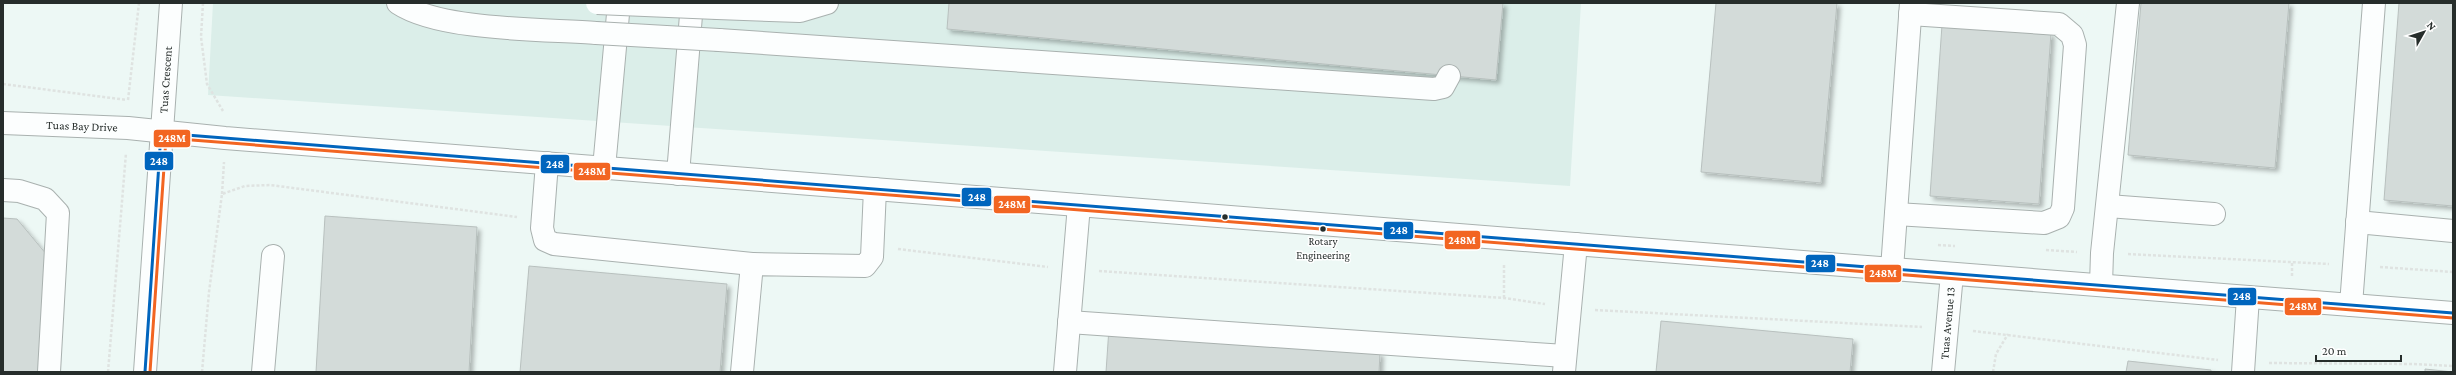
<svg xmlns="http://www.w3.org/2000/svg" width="2456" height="375" viewBox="0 0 2456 375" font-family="'Crimson Pro',serif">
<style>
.built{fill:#dbeee9}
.building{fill:#d3dbd9;stroke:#b8c0be;filter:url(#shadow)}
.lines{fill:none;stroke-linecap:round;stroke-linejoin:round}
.minor-casing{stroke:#a9b1af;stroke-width:24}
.path{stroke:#dfe3e1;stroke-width:2.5;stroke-dasharray:3 2;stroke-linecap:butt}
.minor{stroke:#fcfefe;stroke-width:22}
.minor-bridge-casing{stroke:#a9b1af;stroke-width:24;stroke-linecap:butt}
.minor-bridge{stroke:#fcfefe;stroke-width:22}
.bus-1-casing{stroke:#fff;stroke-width:6}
.bus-2-casing{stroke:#fff;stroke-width:6}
.bus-1{stroke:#0065bd;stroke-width:3}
.bus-2{stroke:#f26522;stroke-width:3}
.bus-dot{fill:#262d2b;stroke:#fff;stroke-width:1.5}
.labels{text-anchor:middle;stroke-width:3;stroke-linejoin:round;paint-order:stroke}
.bus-label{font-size:11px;fill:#262d2b;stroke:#fff}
.street-label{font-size:12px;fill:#262d2b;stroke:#fff}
.line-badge{stroke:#fff;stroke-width:1.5}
.badge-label{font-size:11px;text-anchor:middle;font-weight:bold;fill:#fff}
</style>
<defs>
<filter id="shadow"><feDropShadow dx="3.5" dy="3.5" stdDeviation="2" flood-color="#0004"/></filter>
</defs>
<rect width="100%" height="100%" fill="#edf8f5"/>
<!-- built -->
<path class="built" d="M 213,3 L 1581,3 L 1570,186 L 208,95 Z"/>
<!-- building -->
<g class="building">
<path d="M 949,3 L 1503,3 L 1496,80 L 947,29 Z"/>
<path d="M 1716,3 L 1837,3 L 1821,183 L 1701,172 Z"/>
<path d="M 2141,3 L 2289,3 L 2275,168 L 2128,155 Z"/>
<path d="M 2399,3 L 2453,3 L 2453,206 L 2384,200 Z"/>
<path d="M 1942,25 L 2051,33 L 2039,204 L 1930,196 Z"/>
<path d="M 325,216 L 477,227 L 469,372 L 316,372 Z"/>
<path d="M 3,218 L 17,219 L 47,255 L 39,372 L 3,372 Z"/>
<path d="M 529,266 L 727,284 L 720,372 L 520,372 Z"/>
<path d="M 1661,321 L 1853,339 L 1850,372 L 1656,372 Z"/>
<path d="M 1109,328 L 1380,353 L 1379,372 L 1384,372 L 1106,372 Z"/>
<path d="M 2128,361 L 2211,370 L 2211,372 L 2126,372 Z"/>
<path d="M 2425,369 L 2453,372 L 2425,372 Z"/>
</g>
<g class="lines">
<defs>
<g id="minor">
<path d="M 398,3 C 440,31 544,29 596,33"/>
<path d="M 717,8 L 800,11 L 827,3"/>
<path d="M 719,40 L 1434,89 L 1443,87 L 1449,76"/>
<path id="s1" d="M 3,123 L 128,128 L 225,138 L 2453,313"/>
<path d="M 547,163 L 542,228 L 545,240 L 554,244 L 752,264"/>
<path d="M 604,168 L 619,3"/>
<path d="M 678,174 L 692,3"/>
<path d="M 3,190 L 19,191 L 45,199 L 58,213 L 49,372"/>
<path d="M 2108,206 L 2214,214"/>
<path d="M 1896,214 L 2044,223 L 2059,217 L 2063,208 L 2075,45 L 2072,35 L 2059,24 L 1910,14"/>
<path d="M 2357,222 L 2453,231"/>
<path d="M 1892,269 L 1911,3"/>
<path d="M 2101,285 L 2102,253 L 2128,3"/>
<path d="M 2351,305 L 2374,3"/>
<path d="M 1069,322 L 1565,356"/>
<path id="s2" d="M 145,372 L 171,3"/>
<path d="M 263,372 L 273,256"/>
<path d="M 742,372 L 752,264 L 865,266 L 872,257 L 875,189"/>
<path d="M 1065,372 L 1079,205"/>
<path d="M 1564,372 L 1576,244"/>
<path id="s3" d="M 1943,372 L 1952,274"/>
<path d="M 2243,372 L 2248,297"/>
</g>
</defs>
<!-- minor casing -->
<use href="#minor" class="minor-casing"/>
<!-- path -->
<g class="path">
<path d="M 203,3 L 201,37 L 207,84 L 223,111"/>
<path d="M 3,84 L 127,100"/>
<path d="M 128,100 L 139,3"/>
<path d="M 222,194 L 224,162"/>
<path d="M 1938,245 L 1955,246"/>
<path d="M 898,249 L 1048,267"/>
<path d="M 2046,250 L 2077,252"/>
<path d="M 2128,254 L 2329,264"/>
<path d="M 1504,265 L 1504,298"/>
<path d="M 2380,267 L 2453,272"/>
<path d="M 1099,271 L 1504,298 L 1545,304"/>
<path d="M 2292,276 L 2292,262"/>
<path d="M 1595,310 L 1922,327"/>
<path d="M 1973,331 L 2218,360"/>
<path d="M 2269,363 L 2413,364 L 2453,366"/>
<path d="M 108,372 L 126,153"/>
<path d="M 202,372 L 209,292 L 222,194 L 245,186 L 270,185 L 517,217"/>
<path d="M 1993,372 L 1996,354 L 2008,334"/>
</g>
<!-- minor -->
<use href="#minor" class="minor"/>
<defs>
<g id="minor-bridge">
<path d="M 597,3 L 717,8"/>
<path d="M 596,33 L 719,40"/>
</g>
</defs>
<!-- minor-bridge casing -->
<use href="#minor-bridge" class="minor-bridge-casing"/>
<!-- minor-bridge -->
<use href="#minor-bridge" class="minor-bridge"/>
<defs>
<path id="bus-1" d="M 145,372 L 161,133 L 2453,313"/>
<path id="bus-2" d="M 150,372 L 166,138 L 2453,318"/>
</defs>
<!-- bus-1 casing -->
<use href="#bus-1" class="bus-1-casing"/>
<!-- bus-2 casing -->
<use href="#bus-2" class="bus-2-casing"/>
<!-- bus-1 -->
<use href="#bus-1" class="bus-1"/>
<!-- bus-2 -->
<use href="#bus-2" class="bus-2"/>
</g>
<!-- markers -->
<g class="bus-dot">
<circle cx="1225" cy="217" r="3.5"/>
<circle cx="1323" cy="229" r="3.5"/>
</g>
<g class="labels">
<!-- bus labels -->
<g class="bus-label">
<text x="1323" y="245">Rotary<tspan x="1323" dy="14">Engineering</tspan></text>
</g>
<!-- street labels -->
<g class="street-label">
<text dy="4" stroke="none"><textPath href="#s2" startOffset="293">Tuas Crescent</textPath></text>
<text dy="4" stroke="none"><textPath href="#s1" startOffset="79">Tuas Bay Drive</textPath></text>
<text dy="4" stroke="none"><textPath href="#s3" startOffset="49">Tuas Avenue 13</textPath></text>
</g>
</g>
<g class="line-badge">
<rect x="153" y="129" width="38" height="19" rx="4" fill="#f26522"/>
<rect x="144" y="151" width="30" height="20" rx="4" fill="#0065bd"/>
<rect x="540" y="154" width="30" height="20" rx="4" fill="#0065bd"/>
<rect x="573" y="162" width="38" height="19" rx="4" fill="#f26522"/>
<rect x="961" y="187" width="31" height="20" rx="4" fill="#0065bd"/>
<rect x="993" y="195" width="38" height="19" rx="4" fill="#f26522"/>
<rect x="1383" y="221" width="31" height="19" rx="4" fill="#0065bd"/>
<rect x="1444" y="230" width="37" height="20" rx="4" fill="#f26522"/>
<rect x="1805" y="254" width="31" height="19" rx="4" fill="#0065bd"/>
<rect x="1864" y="264" width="38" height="19" rx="4" fill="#f26522"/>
<rect x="2227" y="287" width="30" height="19" rx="4" fill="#0065bd"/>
<rect x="2284" y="297" width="38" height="19" rx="4" fill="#f26522"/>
</g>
<g class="badge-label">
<text x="172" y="142">248M</text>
<text x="159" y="165">248</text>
<text x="555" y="168">248</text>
<text x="592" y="175">248M</text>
<text x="977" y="201">248</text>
<text x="1012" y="208">248M</text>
<text x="1399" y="234">248</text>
<text x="1462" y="244">248M</text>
<text x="1820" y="267">248</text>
<text x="1883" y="277">248M</text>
<text x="2242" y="300">248</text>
<text x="2303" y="310">248M</text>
</g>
<!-- border -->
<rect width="2456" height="375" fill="none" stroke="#262d2b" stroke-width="8"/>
<!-- north arrow -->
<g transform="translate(2424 32) rotate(51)" stroke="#ffffff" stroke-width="3" paint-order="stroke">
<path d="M0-3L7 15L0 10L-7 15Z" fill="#262d2b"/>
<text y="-6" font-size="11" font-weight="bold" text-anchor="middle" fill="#262d2b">N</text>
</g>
<!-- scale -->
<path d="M2316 355v6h85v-6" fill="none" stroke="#262d2b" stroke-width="2"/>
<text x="2322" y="355" font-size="12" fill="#262d2b" stroke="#ffffff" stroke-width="3" paint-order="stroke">20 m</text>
</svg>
